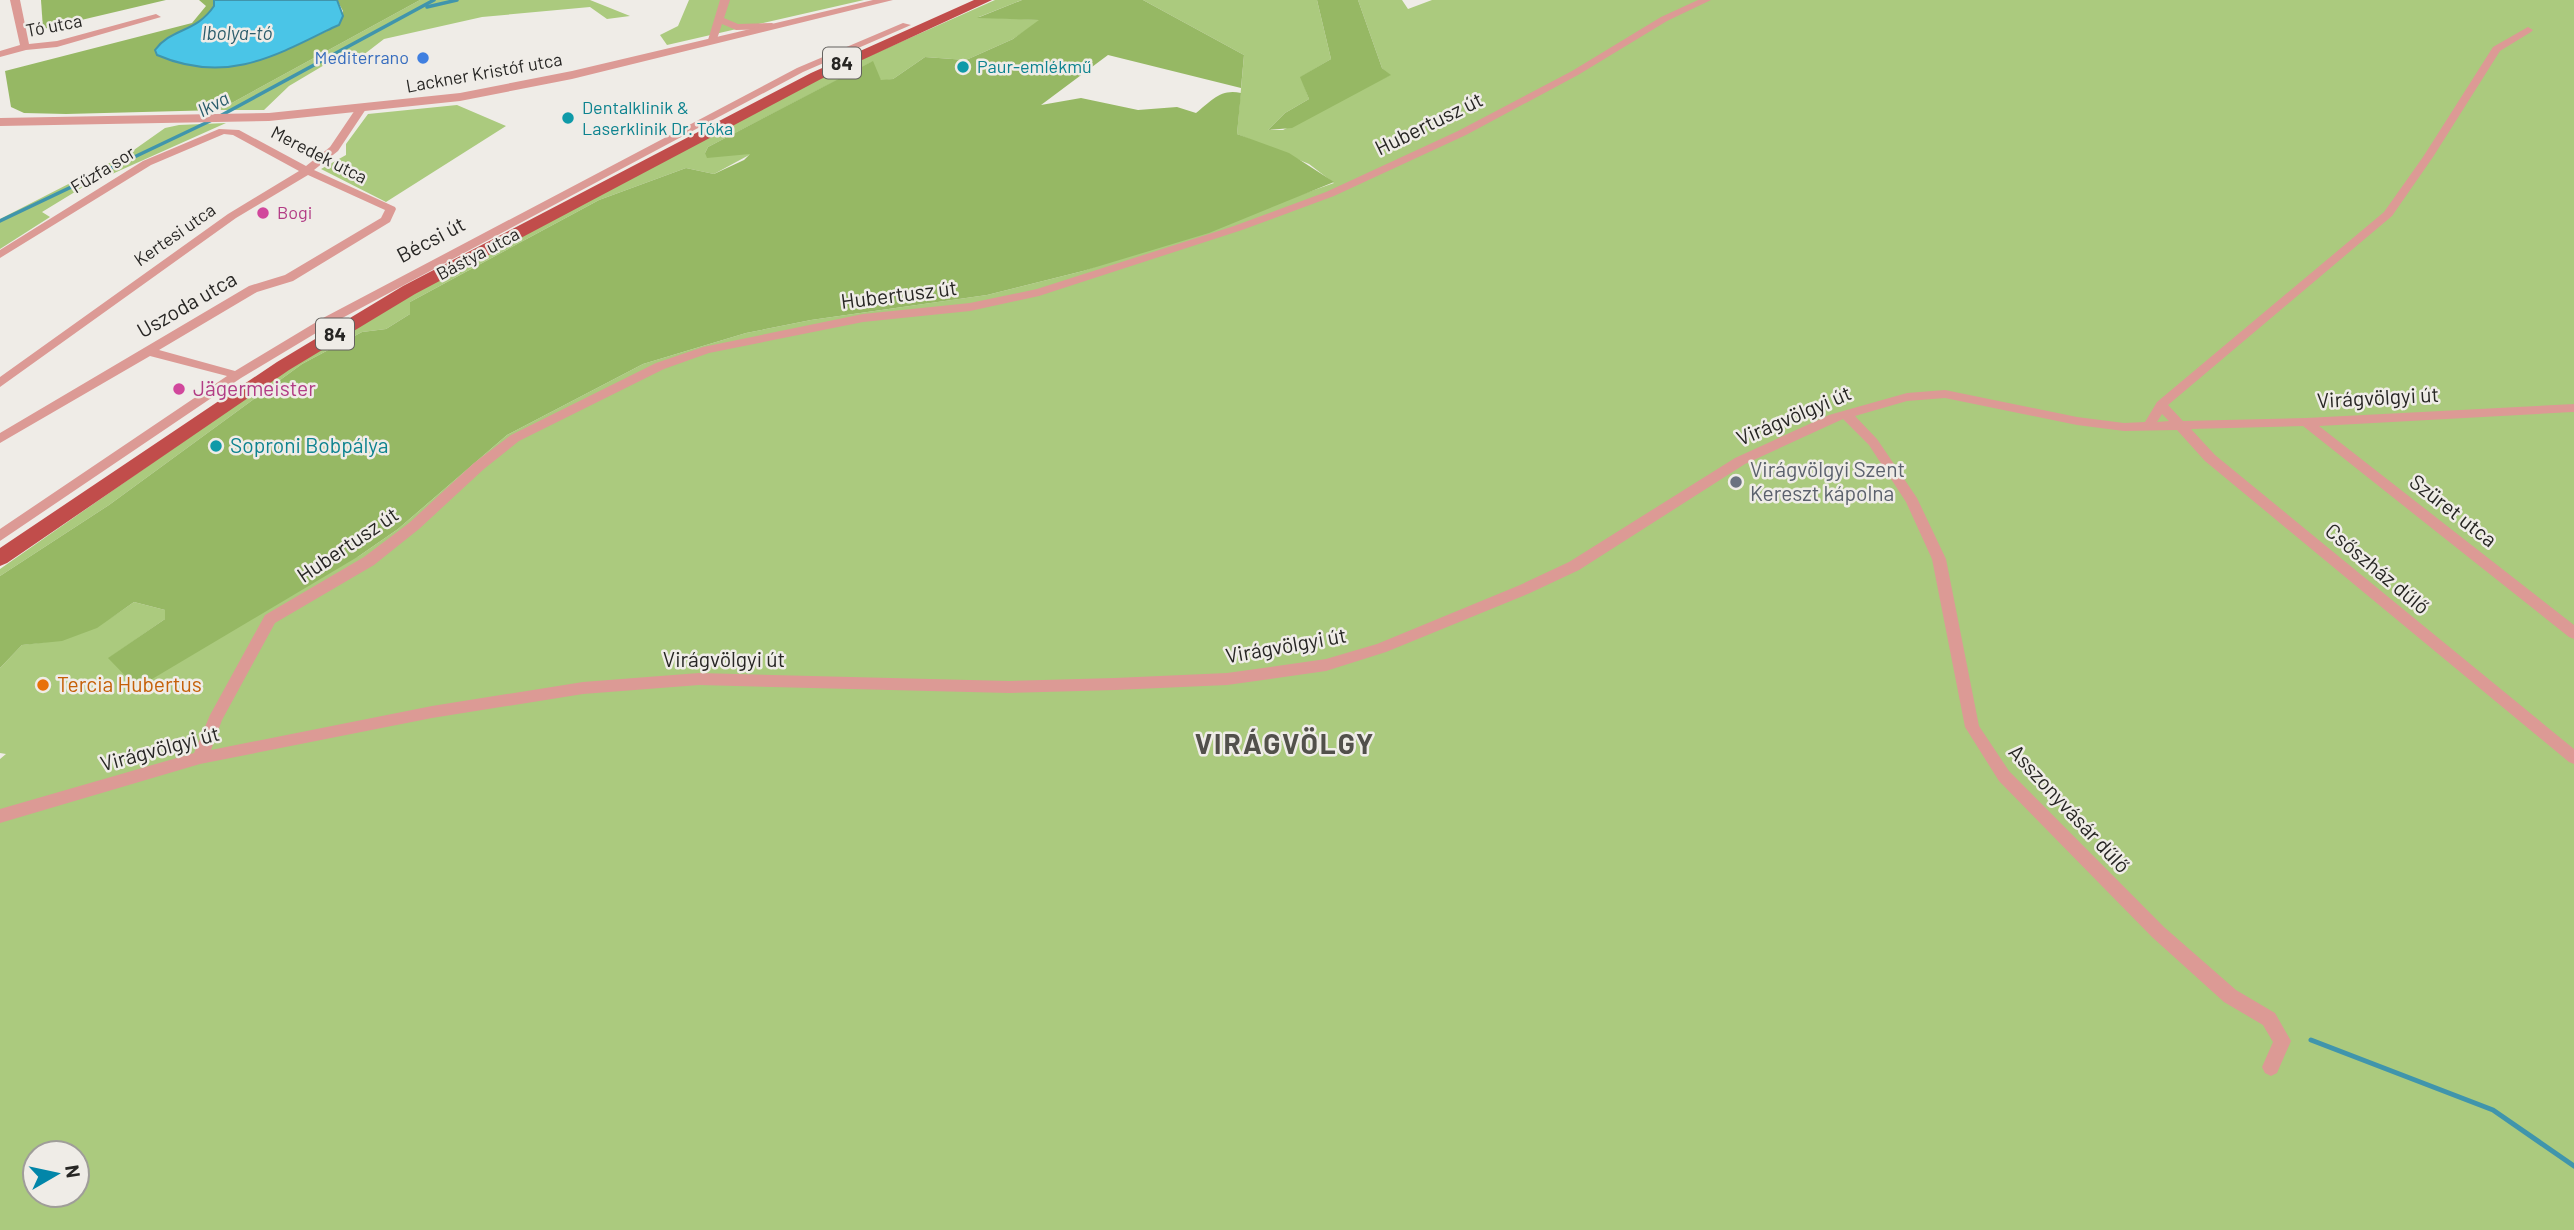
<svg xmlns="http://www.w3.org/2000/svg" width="2574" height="1230" viewBox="0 0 2574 1230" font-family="Barlow,sans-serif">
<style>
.green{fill:#abca7e;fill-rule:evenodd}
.forest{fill:#96b864}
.water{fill:#4ac5e7;stroke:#4095ac;stroke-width:2}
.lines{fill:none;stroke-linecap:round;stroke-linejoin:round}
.stream-far1{stroke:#4095ac;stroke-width:3.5}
.stream{stroke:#4095ac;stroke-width:5}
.minor{fill:#dc9a95;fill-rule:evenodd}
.tertiary{fill:#dc9a95;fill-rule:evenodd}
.primary{fill:#c14d4b;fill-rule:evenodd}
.shop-dot{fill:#3f7fe0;stroke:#efece7;stroke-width:2.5}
.culture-dot{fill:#0f9aa8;stroke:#efece7;stroke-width:2.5}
.hotel-dot{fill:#d1479c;stroke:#efece7;stroke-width:2.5}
.worship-dot{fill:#6b7280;stroke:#efece7;stroke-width:2.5}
.food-dot{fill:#e8710a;stroke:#efece7;stroke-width:2.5}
.labels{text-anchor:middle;stroke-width:5;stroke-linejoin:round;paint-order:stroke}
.far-street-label{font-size:18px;fill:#272624;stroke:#efece7}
.far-shop-label{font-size:18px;fill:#366cbe;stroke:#efece7;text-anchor:end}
.far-culture-label{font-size:18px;fill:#0d838f;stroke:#efece7;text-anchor:start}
.far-hotel-label{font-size:18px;fill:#b23c85;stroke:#efece7;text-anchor:start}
.far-water-label{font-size:19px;font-style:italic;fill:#2b5d6c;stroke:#efece7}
.shield{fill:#efece7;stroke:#63615e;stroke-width:2}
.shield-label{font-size:19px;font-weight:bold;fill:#272624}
.street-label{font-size:21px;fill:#272624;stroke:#efece7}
.hotel-label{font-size:21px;fill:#b23c85;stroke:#efece7;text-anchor:start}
.culture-label{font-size:21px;fill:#0d838f;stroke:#efece7;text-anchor:start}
.worship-label{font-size:21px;fill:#5b616d;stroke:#efece7;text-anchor:start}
.food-label{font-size:21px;fill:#c56008;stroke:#efece7;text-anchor:start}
.district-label{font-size:28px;font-weight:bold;letter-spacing:2px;fill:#52504b;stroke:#efece7}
</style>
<rect width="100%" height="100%" fill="#efece7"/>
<!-- green -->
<g class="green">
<path d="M 420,0 L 590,0 L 630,16 L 607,19 L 590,7 L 482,17 L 384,39 L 358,59 L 326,64 L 289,86 L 264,110 L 219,110 Z"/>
<path d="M 689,0 L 864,0 L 667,45 L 660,35 L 678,26 Z"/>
<path d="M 995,0 L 1022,0 L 979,17 L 1041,20 L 1013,39 L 966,60 L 925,57 L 893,79 L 881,81 L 872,62 L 708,147 L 705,153 L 751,154 L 714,174 L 686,168 L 599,200 L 410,302 L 410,314 L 386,329 L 362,332 L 302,364 L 109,505 L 0,576 L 0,569 L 313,351 L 438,279 L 822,77 Z"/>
<path d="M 1143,0 L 1317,0 L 1331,59 L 1301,77 L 1309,99 L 1285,113 L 1268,130 L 1283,130 L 1390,75 L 1382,68 L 1358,0 L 1402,0 L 1408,9 L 1432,0 L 2574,0 L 2574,1230 L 0,1230 L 0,759 L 6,754 L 0,753 L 0,668 L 22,645 C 76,639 90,633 134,602 L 165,610 L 165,619 L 109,658 L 359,556 L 398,529 L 507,435 L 643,364 L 746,333 L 811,320 L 987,295 L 1083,271 L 1334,183 L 1309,164 L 1237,134 L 1244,55 ZM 35,1153 L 77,1153 L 77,1195 L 35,1195 Z"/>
<path d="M 457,105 L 506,126 L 386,202 L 321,169 L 346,155 L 346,144 L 368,114 Z"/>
<path d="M 226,123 L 83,187 L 42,212 L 50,217 L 0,249 L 0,219 L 131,152 L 165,128 L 179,125 Z"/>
</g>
<!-- forest -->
<g class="forest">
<path d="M 41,0 L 166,0 L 43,29 Z"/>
<path d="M 199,0 L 214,0 L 214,6 L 209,15 L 157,55 C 227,85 277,55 339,25 L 343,11 L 337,0 L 420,0 L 219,110 L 66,114 L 24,113 L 11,107 L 5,71 L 192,23 L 206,6 Z"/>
<path d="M 1022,0 L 1143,0 L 1244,55 L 1241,88 L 1108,55 L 1041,105 L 1081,98 L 1138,110 L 1177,107 L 1196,113 C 1211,101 1221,88 1241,93 L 1237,134 L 1289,153 L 1334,182 L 1209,233 L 1083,271 L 987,295 L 811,320 L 746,333 L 643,364 L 507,435 L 398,529 L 359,556 L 137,688 L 108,658 L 165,619 L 165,610 L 134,602 L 97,628 L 62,641 L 22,645 L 0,668 L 0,576 L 109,505 L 302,364 L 362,332 L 386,329 L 410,314 L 410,302 L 599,200 L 686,168 L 714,174 L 744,160 L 750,154 L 707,158 L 705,153 L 708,147 L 873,61 L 881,80 L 893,79 L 925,57 L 966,60 L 1013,39 L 1039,20 L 977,18 Z"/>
<path d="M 1317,0 L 1358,0 L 1382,68 L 1391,75 L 1292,128 L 1268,130 L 1285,113 L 1309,99 L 1300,77 L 1331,59 Z"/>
</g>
<!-- water -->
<path class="water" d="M 214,0 L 337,0 L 343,16 L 339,25 L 332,28 C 272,58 224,84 157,55 L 155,50 C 171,28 196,33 214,6 Z"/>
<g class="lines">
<!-- stream-far1 -->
<g class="stream-far1">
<path d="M 427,7 L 457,0"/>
<path d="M 220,116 L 434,0"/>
<path d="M 0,221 L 212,120"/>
</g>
<!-- stream -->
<path class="stream" d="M 2311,1040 L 2493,1110 L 2574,1166"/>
<!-- minor -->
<g class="minor">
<path d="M 10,0 L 20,0 L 29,44 L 57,41 L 156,14 L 161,17 L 57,47 L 26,50 L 0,57 L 0,51 L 20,45 Z"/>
<path d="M 720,0 L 730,0 L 724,18 L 738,24 L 772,23 L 777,26 L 772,29 L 736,30 L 722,24 L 716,42 L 710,42 L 708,40 Z"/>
<path d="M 1698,0 L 1711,0 L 1667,21 L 1578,75 L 1466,135 L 1334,196 L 1242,230 L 1039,296 L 970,311 L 863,322 L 709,353 L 664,369 L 519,441 L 484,469 L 419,529 L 374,565 L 275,623 L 222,720 L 211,750 L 432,706 L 583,682 L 699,673 L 1009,681 L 1115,678 L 1227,673 L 1326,659 L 1377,644 L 1520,585 L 1569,562 L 1735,458 L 1829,415 L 1907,393 L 1945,390 L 2077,417 L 2124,423 L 2145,422 L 2157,402 L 2384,212 L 2423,157 L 2493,47 L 2528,27 L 2533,30 L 2531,32 L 2500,51 L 2433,157 L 2392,216 L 2168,405 L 2183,421 L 2306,418 L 2574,404 L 2574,412 L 2572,412 L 2319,426 L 2574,625 L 2574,639 L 2569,637 L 2303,426 L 2191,429 L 2215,455 L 2574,749 L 2574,764 L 2569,762 L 2205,461 L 2177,430 L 2124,431 L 2077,425 L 1945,398 L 1907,401 L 1855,416 L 1877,439 L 1917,498 L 1946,559 L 1979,726 L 2009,771 L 2164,927 L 2236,990 L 2275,1013 L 2291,1041 L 2277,1073 L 2271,1076 L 2265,1073 L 2262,1067 L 2273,1042 L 2263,1025 L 2224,1002 L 2152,937 L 1999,781 L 1965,727 L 1932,559 L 1906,502 L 1869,445 L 1843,419 L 1745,464 L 1579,570 L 1530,593 L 1386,652 L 1326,671 L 1227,685 L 1115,690 L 1009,693 L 699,685 L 583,694 L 432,718 L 200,764 L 0,823 L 0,809 L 194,753 L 210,715 L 265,615 L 364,557 L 409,523 L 474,463 L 511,435 L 656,363 L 703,347 L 863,314 L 970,303 L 1037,289 L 1234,226 L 1326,192 L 1458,131 L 1572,71 L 1661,17 ZM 2162,414 L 2169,421 L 2157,422 Z"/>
<path d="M 903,23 L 911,25 L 803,72 L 331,324 L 241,378 L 0,541 L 0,529 L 227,376 L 150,356 L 0,443 L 0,433 L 249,286 L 285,275 L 381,218 L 385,210 L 308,175 L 236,218 L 0,387 L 0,377 L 228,214 L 299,171 L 233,135 L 224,134 L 151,165 L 0,258 L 0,250 L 143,161 L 219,129 L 239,130 L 306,166 L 330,147 L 357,107 L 366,109 L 338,151 L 314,170 L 395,207 L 396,209 L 390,222 L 293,281 L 257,292 L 159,350 L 235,371 L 323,318 L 797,68 Z"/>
</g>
<!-- tertiary -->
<path class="tertiary" d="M 873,0 L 893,0 L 572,79 L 460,101 L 269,121 L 0,126 L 0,118 L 269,113 L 460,93 L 572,71 Z"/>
<!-- primary -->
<path class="primary" d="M 974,0 L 992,0 L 821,79 L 415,294 L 289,370 L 7,563 L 0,566 L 0,548 L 277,362 L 403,286 L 811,73 Z"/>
</g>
<!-- markers -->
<circle class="shop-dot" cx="423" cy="58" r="7"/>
<g class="culture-dot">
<circle cx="963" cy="67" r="7"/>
<circle cx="568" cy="118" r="7"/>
<circle cx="216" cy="446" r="7"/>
</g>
<g class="hotel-dot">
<circle cx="263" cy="213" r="7"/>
<circle cx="179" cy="389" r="7"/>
</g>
<circle class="worship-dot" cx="1736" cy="482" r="7"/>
<circle class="food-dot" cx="43" cy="685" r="7"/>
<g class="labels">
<!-- far-street labels -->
<g class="far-street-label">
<text transform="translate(54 26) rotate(-11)" y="6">Tó utca</text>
<text transform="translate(484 73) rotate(-10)" y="6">Lackner Kristóf utca</text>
<text transform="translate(319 155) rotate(27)" y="6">Meredek utca</text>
<text transform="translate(103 170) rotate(-32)" y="6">Fűzfa sor</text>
<text transform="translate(175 235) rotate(-35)" y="6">Kertesi utca</text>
<text transform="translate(478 254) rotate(-28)" y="6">Bástya utca</text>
</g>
<!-- far-shop labels -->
<g class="far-shop-label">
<text x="409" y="64">Mediterrano</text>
</g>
<!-- far-culture labels -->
<g class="far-culture-label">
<text x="977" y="73">Paur-emlékmű</text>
<text x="582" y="114">Dentalklinik &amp;<tspan x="582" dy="21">Laserklinik Dr. Tóka</tspan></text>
</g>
<!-- far-hotel labels -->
<g class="far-hotel-label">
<text x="277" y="219">Bogi</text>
</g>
<!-- far-water labels -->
<g class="far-water-label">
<text x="237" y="40">Ibolya-tó</text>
<text transform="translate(213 104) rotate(-28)" y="7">Ikva</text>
</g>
<!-- shield labels -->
<g class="shield">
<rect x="823" y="47.5" width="38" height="31" rx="5"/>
<rect x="316" y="318.5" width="38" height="31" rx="5"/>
</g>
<g class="shield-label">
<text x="842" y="70">84</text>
<text x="335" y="341">84</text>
</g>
<!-- street labels -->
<g class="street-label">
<text transform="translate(1429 124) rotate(-26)" y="7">Hubertusz út</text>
<text transform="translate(431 240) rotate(-28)" y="7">Bécsi út</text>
<text transform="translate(899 295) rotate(-7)" y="7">Hubertusz út</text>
<text transform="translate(187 305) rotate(-30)" y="7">Uszoda utca</text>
<text transform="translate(2378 398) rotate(-3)" y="7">Virágvölgyi út</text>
<text transform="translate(1794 416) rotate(-23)" y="7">Virágvölgyi út</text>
<text transform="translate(2453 511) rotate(38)" y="7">Szüret utca</text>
<text transform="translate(348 545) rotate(-34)" y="7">Hubertusz út</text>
<text transform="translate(2377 569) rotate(40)" y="7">Csőszház dűlő</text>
<text transform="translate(1286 646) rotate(-10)" y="7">Virágvölgyi út</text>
<text x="724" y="667">Virágvölgyi út</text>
<text transform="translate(160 749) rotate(-15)" y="7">Virágvölgyi út</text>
<text transform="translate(2069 809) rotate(47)" y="7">Asszonyvásár dűlő</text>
</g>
<!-- hotel labels -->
<g class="hotel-label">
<text x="193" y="396">Jägermeister</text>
</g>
<!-- culture labels -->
<g class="culture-label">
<text x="230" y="453">Soproni Bobpálya</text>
</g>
<!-- worship labels -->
<g class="worship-label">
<text x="1750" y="477">Virágvölgyi Szent<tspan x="1750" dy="24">Kereszt kápolna</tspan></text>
</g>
<!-- food labels -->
<g class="food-label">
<text x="57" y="692">Tercia Hubertus</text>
</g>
<!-- district labels -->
<g class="district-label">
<text x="1285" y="754">VIRÁGVÖLGY</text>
</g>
</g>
<!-- north arrow -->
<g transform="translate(56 1174) rotate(81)"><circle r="33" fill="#efece7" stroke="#9f9d99" stroke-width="2"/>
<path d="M0-5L12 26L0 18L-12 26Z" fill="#0286a9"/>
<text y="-10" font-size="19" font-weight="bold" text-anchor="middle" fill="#272624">N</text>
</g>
</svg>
